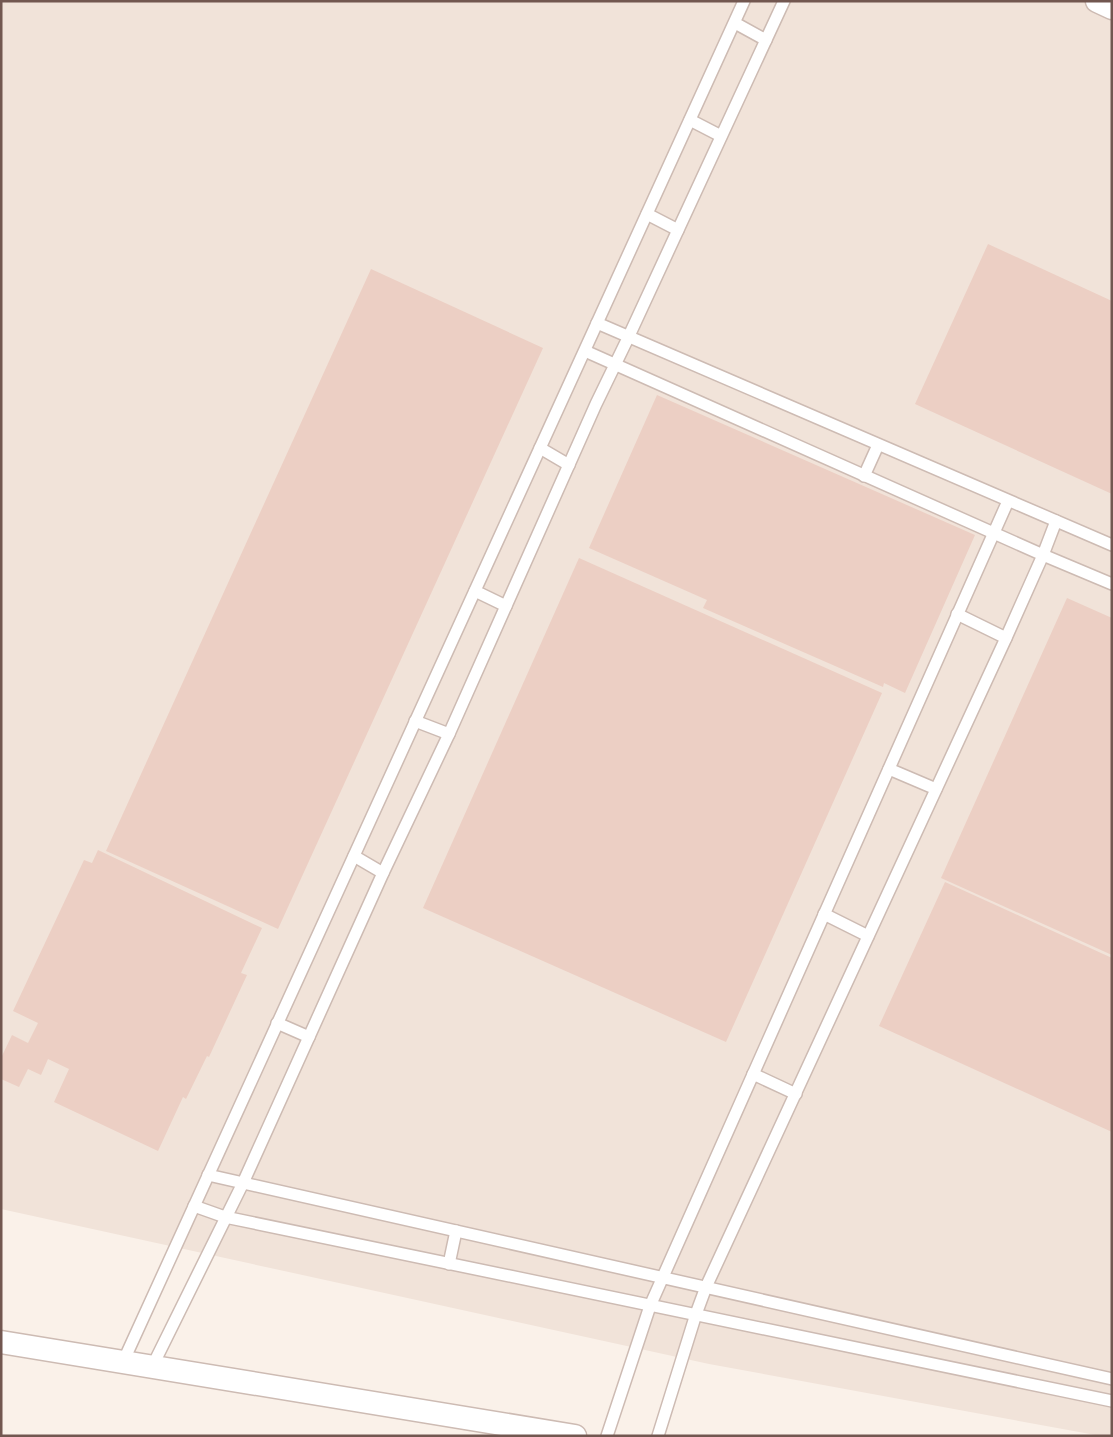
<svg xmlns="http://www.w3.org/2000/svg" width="1113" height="1437" viewBox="0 0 1113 1437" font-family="Raleway,sans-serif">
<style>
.residential{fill:#f1e3d9}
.building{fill:#eccfc4}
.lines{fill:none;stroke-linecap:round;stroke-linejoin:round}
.lane-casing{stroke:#cdbbb3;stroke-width:14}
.street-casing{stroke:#cdbbb3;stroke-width:25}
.lane{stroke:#fff;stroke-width:11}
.street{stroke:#fff;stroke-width:22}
</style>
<rect width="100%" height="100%" fill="#faf1e9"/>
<!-- residential -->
<path class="residential" d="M 1,1 L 1112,1 L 1112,1436 L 1101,1436 L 709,1364 L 1,1209 Z"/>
<!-- building -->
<g class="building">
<path d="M 988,244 L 1112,301 L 1112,494 L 915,404 Z"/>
<path d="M 371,269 L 543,348 L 278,929 L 106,851 Z"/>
<path d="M 657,395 L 975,535 L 905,693 L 884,683 L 883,687 L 703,608 L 707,600 L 589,548 Z"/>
<path d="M 579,558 L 882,693 L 726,1042 L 423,908 Z"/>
<path d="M 1067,598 L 1112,618 L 1112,955 L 941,878 Z"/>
<path d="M 98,850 L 262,928 L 241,973 L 247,975 L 209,1057 L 207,1056 L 186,1099 L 183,1097 L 158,1151 L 54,1102 L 69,1069 L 48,1059 L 41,1075 L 28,1069 L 19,1087 L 1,1079 L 1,1058 L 12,1035 L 28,1043 L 38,1023 L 13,1011 L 84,860 L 92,863 Z"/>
<path d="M 945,882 L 1112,958 L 1112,1132 L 879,1026 Z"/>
</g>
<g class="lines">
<defs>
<g id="lane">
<path d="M 735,23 L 766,40"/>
<path d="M 690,120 L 721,136"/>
<path d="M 647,214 L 678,230"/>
<path d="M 597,323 L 1112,545"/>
<path d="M 585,351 L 1043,555 L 1112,584"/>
<path d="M 540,448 L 569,465"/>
<path d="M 864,476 L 878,445"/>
<path d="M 475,591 L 506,606"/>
<path d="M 957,614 L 1006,638"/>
<path d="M 415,721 L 449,734"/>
<path d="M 889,769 L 936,789"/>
<path d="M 354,856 L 383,873"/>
<path d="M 824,914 L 868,936"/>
<path d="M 277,1023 L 309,1037"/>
<path d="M 753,1074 L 796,1094"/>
<path d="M 208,1175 L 1112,1379"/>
<path d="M 194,1206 L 225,1217 L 1112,1401"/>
<path d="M 449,1264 L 456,1231"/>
<path d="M 123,1362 L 744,1"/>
<path d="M 152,1367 L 243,1183 L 383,873 L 449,734 L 596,404 L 628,338 L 784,1"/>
<path d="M 607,1436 L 650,1306 L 1008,501"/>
<path d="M 658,1436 L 696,1314 L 706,1287 L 1006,638 L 1043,555 L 1056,521"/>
</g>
<g id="street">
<path d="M 1097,1 L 1112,8"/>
<path d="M 1,1342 L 575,1436"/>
</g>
</defs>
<!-- lane casing -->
<use href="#lane" class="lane-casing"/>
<!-- street casing -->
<use href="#street" class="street-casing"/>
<!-- lane -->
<use href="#lane" class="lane"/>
<!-- street -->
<use href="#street" class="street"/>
</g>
<!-- border -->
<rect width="1113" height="1437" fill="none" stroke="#725750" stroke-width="5"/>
</svg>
